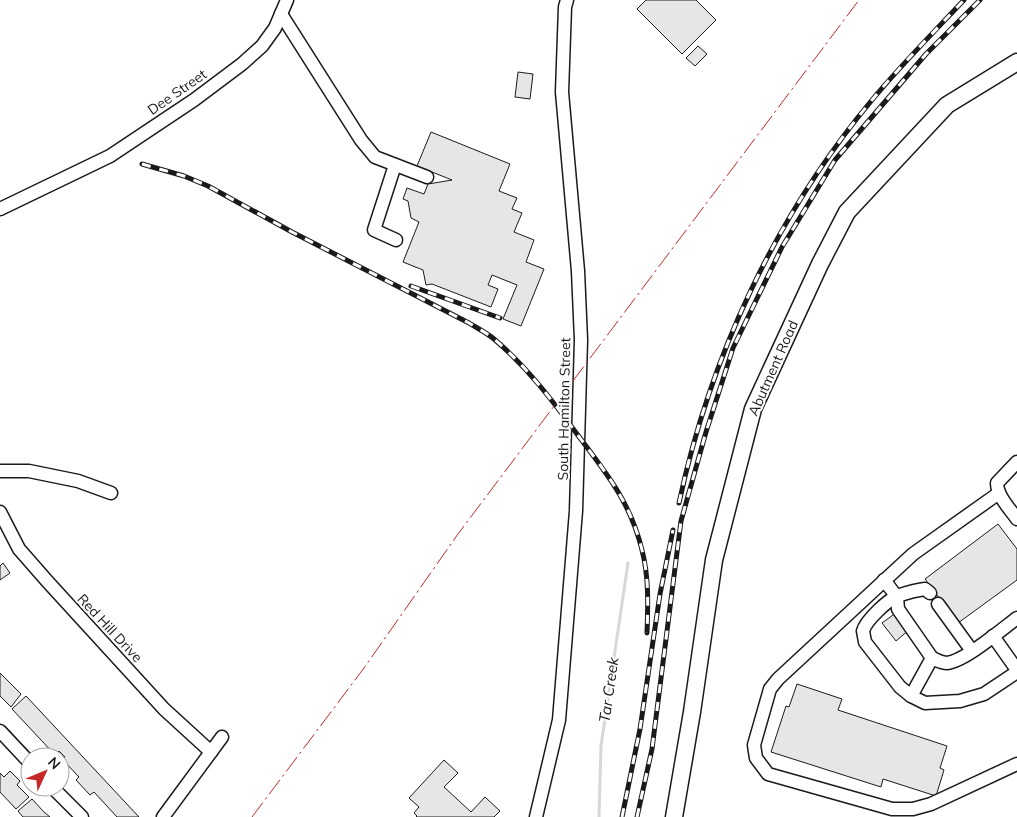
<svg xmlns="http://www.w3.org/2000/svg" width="1017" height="817" viewBox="0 0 1017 817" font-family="Mulish,sans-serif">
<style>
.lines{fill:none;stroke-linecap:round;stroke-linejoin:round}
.stream{stroke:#d7d7d7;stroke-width:3}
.building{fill:#e6e6e6;stroke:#1a1a1a}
.minor-casing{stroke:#1a1a1a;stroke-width:15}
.major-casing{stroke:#1a1a1a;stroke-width:19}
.minor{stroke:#fff;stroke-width:12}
.major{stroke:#fff;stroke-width:16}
.rail-casing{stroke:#1a1a1a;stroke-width:5}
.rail{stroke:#fff;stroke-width:3;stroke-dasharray:9;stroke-linecap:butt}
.power{stroke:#c62828;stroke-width:1;stroke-dasharray:18 4 2.5 4;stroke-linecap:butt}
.labels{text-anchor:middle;stroke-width:4;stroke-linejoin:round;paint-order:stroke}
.street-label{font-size:14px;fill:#1a1a1a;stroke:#fff}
.water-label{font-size:15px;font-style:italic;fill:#1a1a1a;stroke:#fff}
</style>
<rect width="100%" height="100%" fill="#fff"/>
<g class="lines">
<!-- stream -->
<path class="stream" d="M 599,817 L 601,746 L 628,563"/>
</g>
<!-- building -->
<g class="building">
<path d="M 646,0 L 696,0 L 716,20 L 682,54 L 637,9 Z"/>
<path d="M 698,46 L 707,54 L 695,66 L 686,58 Z"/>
<path d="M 518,72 L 533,74 L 530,99 L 515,97 Z"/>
<path d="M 431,132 L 510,164 L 499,191 L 517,198 L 512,209 L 522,213 L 514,232 L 534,240 L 526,262 L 544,269 L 521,326 L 503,319 L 517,285 L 492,275 L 488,285 L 498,289 L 491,307 L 432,284 L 426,285 L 423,270 L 403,262 L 419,222 L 411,218 L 408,201 L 403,199 L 407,188 L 424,194 L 428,184 L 452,180 L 417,166 Z"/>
<path d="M 998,524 L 1017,549 L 1017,580 L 958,623 L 925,579 Z"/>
<path d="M 3,563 L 10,573 L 0,580 L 0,566 Z"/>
<path d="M 897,612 L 910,629 L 896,641 L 882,623 Z"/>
<path d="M 0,673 L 21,694 L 11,707 L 0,696 Z"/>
<path d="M 797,684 L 842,699 L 838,710 L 947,746 L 940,768 L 944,770 L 936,796 L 883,779 L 881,787 L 771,752 L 786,706 L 789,707 Z"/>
<path d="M 26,696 L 139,817 L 117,817 L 94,792 L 90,795 L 76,780 L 79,777 L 62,759 L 65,757 L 59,751 L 55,755 L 12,709 Z"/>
<path d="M 444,760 L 458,773 L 444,787 L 471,812 L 485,797 L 500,811 L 494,817 L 416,817 L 417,816 L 414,813 L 419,807 L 409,798 Z"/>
<path d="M 10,771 L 20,781 L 17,785 L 29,797 L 16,809 L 0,792 L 0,773 L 4,777 Z"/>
<path d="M 32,799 L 44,812 L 50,817 L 23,817 L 18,811 Z"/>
</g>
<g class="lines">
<defs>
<g id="minor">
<path d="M 281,14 L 361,140 L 375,157 L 427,177"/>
<path d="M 395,165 L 374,230 L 396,240"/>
<path d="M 0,209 L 110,156 L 194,100 L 242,64 L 262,46 L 275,28 L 287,0"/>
<path d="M 1017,462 L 997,483 C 997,496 1010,509 1017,519"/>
<path d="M 0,471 L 29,471 L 78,481 L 111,493"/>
<path d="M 999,493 L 913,554 L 778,679 L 770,689 L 754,745 L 756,758 L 768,774 L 892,809 L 913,809 L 931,804 L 1017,764"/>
<path d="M 0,512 L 19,549 L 47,581 L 164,709 L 211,752"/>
<path d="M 884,580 L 897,597 L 898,609 L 932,658 L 911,696"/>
<path d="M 930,593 L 925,589 C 917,590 906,593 897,596 C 887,601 866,620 863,631 L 865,642 L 900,687 L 911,696 L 925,703 L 960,701 L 984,694 L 1017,672"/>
<path d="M 938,604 L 972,651"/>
<path d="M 993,636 L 1017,670"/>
<path d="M 932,658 C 937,660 941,663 947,663 C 965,661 1001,630 1017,618"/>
<path d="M 0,731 L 30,763"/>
<path d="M 52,787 L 82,817"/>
<path d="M 163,817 L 222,737"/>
<path d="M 536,817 L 559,720 L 576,511 L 581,340 L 578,271 L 562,92 L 565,7 L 567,0"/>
</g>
<path id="major" d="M 674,817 L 692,712 L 714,560 L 753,409 L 820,264 L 847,212 L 947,105 L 1017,62"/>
</defs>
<!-- minor casing -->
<use href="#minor" class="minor-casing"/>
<!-- major casing -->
<use href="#major" class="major-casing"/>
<!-- minor -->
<use href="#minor" class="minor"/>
<!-- major -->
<use href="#major" class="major"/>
<defs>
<g id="rail">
<path d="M 142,164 L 184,176 L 208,186 L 292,232 L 469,323 C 477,328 487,333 494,339 C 527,367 552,400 577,434 C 606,473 630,501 642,550 C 649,577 648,605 647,633"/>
<path d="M 411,286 L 500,318"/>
<path d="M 679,503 C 710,357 776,215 872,100 C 901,65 933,33 964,0"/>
<path d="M 622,817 L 640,729 L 660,594 L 673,530"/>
<path d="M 637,817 L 652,749 L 681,521 L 706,432 L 733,348 L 782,247 L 835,160 L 926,54 L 980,0"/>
</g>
</defs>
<!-- rail casing -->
<use href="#rail" class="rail-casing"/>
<!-- rail -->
<use href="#rail" class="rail"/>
<!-- power -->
<path class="power" d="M 252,817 L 364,668 L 458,534 L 859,0"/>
</g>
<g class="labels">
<!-- street labels -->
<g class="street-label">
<text transform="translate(177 92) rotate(-35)" y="5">Dee Street</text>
<text transform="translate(773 368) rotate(-66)" y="5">Abutment Road</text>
<text transform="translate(564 409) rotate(-89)" y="5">South Hamilton Street</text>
<text transform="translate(110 628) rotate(47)" y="5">Red Hill Drive</text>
</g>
<!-- water labels -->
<g class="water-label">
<text transform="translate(609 690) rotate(-82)" y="5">Tar Creek</text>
</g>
</g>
<!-- north arrow -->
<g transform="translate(45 772) rotate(46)"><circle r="24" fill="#ffffff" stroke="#a3a3a3"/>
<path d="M0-4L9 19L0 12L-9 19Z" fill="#c62828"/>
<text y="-8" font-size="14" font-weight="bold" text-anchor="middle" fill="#1a1a1a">N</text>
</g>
</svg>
